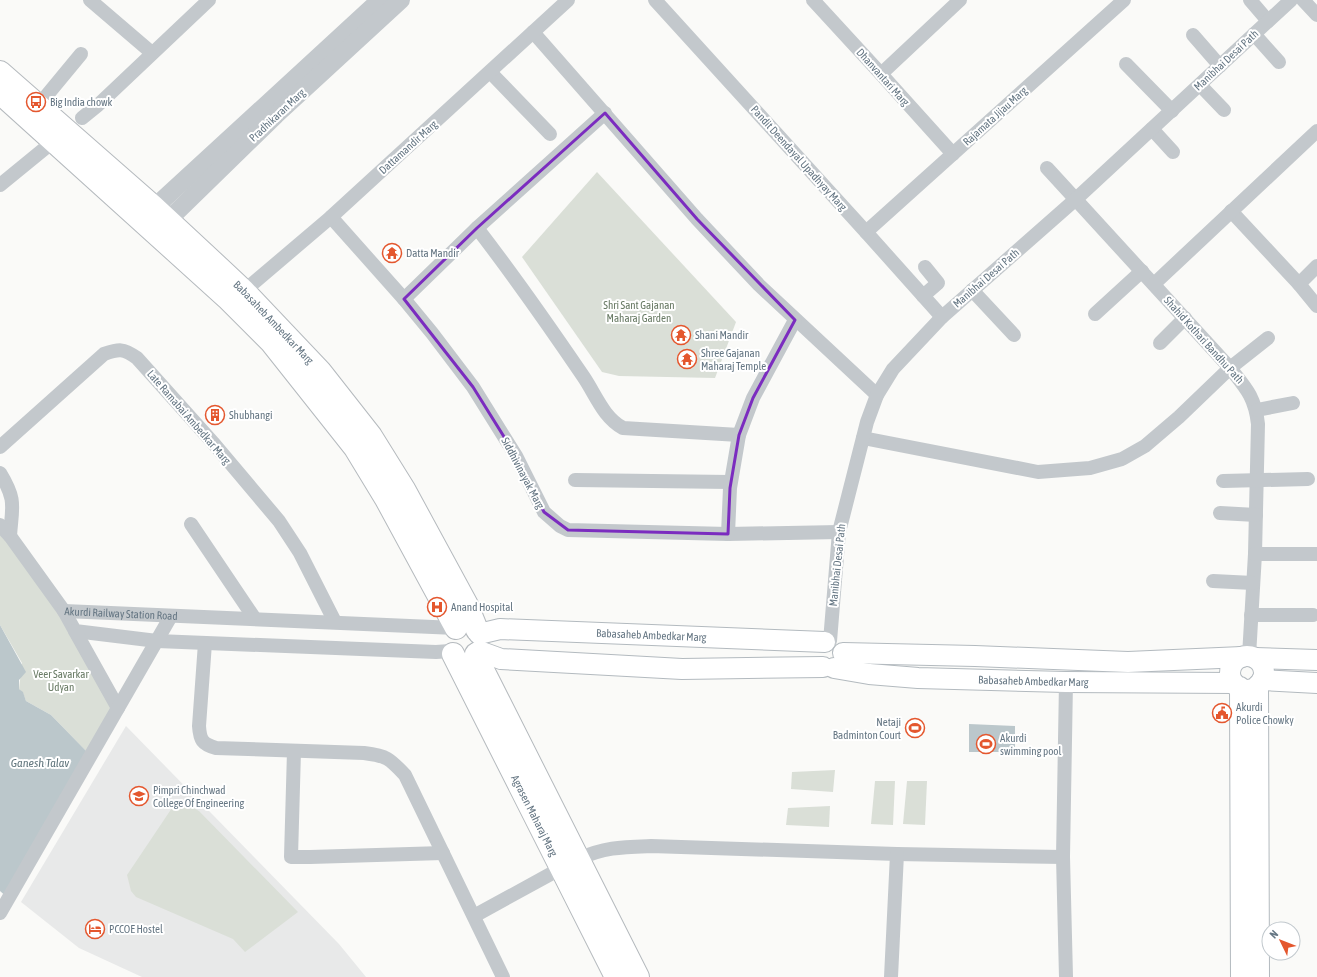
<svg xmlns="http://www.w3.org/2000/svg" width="1317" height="977" viewBox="0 0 1317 977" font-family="'Asap Condensed',sans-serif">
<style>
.built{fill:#e8e9e9}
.green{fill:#dadfd7}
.water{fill:#bbc7cb}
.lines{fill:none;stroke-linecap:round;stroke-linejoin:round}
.secondary-casing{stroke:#b3babf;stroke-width:22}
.primary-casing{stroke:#b5babe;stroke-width:24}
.minor{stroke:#c3c8cc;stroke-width:14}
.tertiary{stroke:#c3c8cc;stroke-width:18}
.secondary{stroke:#fff;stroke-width:20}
.primary{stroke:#fff;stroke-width:22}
.marked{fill:none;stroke:#7b2cbf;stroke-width:3;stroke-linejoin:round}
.labels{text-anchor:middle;stroke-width:4;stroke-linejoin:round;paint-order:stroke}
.street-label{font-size:11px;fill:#657683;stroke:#fff}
.poi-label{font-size:11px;fill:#657683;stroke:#fff;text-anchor:start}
.park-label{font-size:11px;fill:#687a64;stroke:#fff}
.water-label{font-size:12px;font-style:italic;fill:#60757c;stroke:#fff}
</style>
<rect width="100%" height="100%" fill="#fafaf8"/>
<!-- built -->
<path class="built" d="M 126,726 L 339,944 L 366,977 L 142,977 L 79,948 L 21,902 Z"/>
<!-- green -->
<g class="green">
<path d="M 597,172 L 736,322 L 715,378 L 619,376 L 602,372 L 522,257 Z"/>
<path d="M 0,531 L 64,613 L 118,709 L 91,756 L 51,715 L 26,701 L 23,693 L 19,689 L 22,663 L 0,625 Z"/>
<path d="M 835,770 L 833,792 L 791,789 L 792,772 Z"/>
<path d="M 875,781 L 895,781 L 893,825 L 871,824 Z"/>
<path d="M 907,781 L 927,781 L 925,825 L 903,824 Z"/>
<path d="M 178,799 L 199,811 L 298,912 L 245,952 L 233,939 L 136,897 L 131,891 L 127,875 Z"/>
<path d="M 830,806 L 829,827 L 786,825 L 788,808 Z"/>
</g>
<!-- water -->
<g class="water">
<path d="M 0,625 L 26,672 L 19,680 L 19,689 L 23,692 L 26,701 L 51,715 L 91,756 L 9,899 L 0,891 Z"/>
<path d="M 969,724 L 1015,726 L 1015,752 L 969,752 Z"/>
</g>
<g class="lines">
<defs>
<g id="secondary">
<path id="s2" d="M 479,634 L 500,629 L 825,642"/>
<path d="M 479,651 L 501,659 L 682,669 L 823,667"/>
<path d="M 843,653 L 975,656 L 1128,662 L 1242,657"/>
<circle cx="1247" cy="673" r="17"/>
<path d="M 1255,658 L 1317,660"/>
<path id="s3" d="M 834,668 L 869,674 L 918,678 L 1066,682 L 1234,683"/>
<path d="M 1262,680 L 1317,683"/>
<path d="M 1258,685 L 1259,977"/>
<path d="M 1240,687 L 1241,977"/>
</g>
<g id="primary">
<path id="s4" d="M 0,72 L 154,207 L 226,274 L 244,291 L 320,371 L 371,436 L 404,489 L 467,605 L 477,630"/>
<path d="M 0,93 L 227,298 L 271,342 L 355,448 L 386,499 L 456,628"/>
<path id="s5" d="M 453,654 L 616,977"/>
<path d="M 476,654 L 482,668 L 638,977"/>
</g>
</defs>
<!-- secondary casing -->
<use href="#secondary" class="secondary-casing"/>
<!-- primary casing -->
<use href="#primary" class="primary-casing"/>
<!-- minor -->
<g class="minor">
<path d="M 90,0 L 152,53"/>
<path d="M 655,0 L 866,232 L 942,317"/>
<path d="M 813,0 L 881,74 L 953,154"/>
<path d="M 1250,0 L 1268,21"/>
<path d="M 1303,0 L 1317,15"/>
<path d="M 533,32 L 697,219 L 759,285 L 877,395"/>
<path d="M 1254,34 L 1279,62"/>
<path d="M 1193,35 L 1220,66"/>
<path d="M 1126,64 L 1172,111"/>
<path d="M 490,72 L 550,134"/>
<path d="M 881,74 L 960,0"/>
<path d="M 1200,85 L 1224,110"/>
<path d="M 38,106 L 81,54"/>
<path d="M 82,118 L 98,105 L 209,0"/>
<path d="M 1152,129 L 1173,152"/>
<path d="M 1047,168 L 1230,368 C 1246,388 1255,397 1258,424 L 1255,554 L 1249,656"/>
<path d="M 0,185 L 60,136"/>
<path d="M 1231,211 L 1299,284 L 1317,306"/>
<path d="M 331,217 L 404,299 L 432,333 L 473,387 L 516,456 L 544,512 L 560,526 L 568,530 L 728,534 L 839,532"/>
<path d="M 477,228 C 514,276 549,326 583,376 C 596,395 603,417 623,428 L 739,435"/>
<path d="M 866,232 L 1124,0"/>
<path d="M 1154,284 L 1317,131"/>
<path d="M 1299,284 L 1317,266"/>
<path d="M 972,290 L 1014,335"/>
<path d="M 244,291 L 331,217 L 568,0"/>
<path d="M 923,296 L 938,283 L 925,267"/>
<path d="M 404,299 L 477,228 L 605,113"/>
<path d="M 1095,314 L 1142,271"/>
<path d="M 1160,343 L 1185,318"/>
<path d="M 1257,410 L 1293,403"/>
<path d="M 863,438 L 1038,472 L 1090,468 L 1122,459 L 1145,446 L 1179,417 L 1230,368 L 1268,338"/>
<path d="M 0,447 L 104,354 C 119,349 123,348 137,358 L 215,445 L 279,521 L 300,553 L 335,622"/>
<path d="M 0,473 C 17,501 12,506 10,536"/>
<path d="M 575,480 L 730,482"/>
<path d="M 1223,481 L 1308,479"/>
<path d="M 1220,513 L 1256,515"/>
<path d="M 191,524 L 255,619"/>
<path d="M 0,525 L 10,536 L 64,611 L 75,631 L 157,641 L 436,652 L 450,651"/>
<path d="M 728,534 L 730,488 L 739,435 L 753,398 L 795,320"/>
<path d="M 1255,554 L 1317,554"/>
<path d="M 1213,581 L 1253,583"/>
<path id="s1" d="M 64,611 L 456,628"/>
<path d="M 1251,615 L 1313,615"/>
<path d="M 75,631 L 118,708"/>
<path d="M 830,641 L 839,532 L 867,422 L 877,395 L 893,369 L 942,317 L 1076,199 L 1291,0"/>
<path d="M 205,643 L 199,726 C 200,740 202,744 216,748 L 364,753 C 387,756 389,758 405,775 L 503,977"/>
<path d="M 294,751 L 291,857 L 310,857 L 443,853"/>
<path d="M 0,913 L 171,616"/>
<path d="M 474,916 L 578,859 C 605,847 622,847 651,846 L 897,854 L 1063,857"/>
<path d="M 891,977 L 897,854"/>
<path d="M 1066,977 L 1063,857 L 1066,682"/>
</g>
<!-- tertiary -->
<g class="tertiary">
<path d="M 144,217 L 380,0"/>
<path d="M 159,229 L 276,115 L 401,0"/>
</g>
<!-- secondary -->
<use href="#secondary" class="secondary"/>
<!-- primary -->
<use href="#primary" class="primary"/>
</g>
<!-- marked area -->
<path class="marked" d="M 605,113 L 697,219 L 795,320 L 753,398 L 739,435 L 730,488 L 728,534 L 568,530 L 544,512 L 516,456 L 473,387 L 404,299 L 477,228 Z"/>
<!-- icons -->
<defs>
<symbol id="bus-ring" viewBox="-11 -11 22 22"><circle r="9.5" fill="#fff" stroke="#e4572e" stroke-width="1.5"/><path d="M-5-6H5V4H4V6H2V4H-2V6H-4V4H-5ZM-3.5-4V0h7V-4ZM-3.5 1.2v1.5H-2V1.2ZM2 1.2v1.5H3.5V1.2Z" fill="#e4572e"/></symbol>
<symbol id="temple-ring" viewBox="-11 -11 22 22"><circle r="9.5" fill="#fff" stroke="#e4572e" stroke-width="1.5"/><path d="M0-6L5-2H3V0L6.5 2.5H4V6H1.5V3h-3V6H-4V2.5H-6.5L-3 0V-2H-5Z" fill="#e4572e"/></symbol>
<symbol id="building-ring" viewBox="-11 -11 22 22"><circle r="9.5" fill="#fff" stroke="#e4572e" stroke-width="1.5"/><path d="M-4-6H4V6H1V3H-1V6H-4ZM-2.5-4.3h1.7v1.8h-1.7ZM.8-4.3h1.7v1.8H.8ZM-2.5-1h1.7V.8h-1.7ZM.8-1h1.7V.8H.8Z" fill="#e4572e"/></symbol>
<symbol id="hospital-ring" viewBox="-11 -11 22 22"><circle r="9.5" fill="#fff" stroke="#e4572e" stroke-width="1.5"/><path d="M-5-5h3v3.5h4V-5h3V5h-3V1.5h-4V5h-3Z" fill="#e4572e"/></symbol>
<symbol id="civic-ring" viewBox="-11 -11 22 22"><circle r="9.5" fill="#fff" stroke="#e4572e" stroke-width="1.5"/><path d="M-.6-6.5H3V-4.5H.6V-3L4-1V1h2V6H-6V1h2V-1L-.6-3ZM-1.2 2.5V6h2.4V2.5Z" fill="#e4572e"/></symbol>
<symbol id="stadium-ring" viewBox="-11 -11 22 22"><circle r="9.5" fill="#fff" stroke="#e4572e" stroke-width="1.5"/><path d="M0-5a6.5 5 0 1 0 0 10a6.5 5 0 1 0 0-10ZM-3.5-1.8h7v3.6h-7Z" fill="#e4572e"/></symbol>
<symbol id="university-ring" viewBox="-11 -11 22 22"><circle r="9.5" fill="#fff" stroke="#e4572e" stroke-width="1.5"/><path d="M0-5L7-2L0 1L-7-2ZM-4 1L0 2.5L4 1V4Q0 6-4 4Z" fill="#e4572e"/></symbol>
<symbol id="hotel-ring" viewBox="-11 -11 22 22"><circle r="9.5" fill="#fff" stroke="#e4572e" stroke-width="1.5"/><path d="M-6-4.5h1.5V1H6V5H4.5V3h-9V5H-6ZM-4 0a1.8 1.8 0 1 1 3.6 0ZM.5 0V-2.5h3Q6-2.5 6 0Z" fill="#e4572e"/></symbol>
</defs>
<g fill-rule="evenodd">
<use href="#bus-ring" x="25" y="91" width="22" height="22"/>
<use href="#temple-ring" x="381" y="242" width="22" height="22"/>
<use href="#temple-ring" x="670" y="324" width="22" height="22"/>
<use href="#temple-ring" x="676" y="348" width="22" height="22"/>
<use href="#building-ring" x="204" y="404" width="22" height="22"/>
<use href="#hospital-ring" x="426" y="596" width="22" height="22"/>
<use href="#civic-ring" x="1211" y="702" width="22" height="22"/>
<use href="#stadium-ring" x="904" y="717" width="22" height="22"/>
<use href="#stadium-ring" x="975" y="733" width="22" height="22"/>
<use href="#university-ring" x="128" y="785" width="22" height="22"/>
<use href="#hotel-ring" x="84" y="918" width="22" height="22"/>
</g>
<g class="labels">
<!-- street labels -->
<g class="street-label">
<text transform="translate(1226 60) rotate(-43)" y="4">Manibhai Desai Path</text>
<text transform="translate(883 77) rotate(48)" y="4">Dhanvantari Marg</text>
<text transform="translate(277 115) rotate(-43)" y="4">Pradhikaran Marg</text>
<text transform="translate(995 116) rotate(-42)" y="4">Rajamata Jijau Marg</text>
<text transform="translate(408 147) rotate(-42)" y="4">Dattamandir Marg</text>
<text transform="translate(799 158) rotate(48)" y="4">Pandit Deendayal Upadhyay Marg</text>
<text transform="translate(986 278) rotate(-41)" y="4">Manibhai Desai Path</text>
<text dy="4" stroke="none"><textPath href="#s4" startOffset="371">Babasaheb Ambedkar Marg</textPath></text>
<text transform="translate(1204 340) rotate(48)" y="4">Shahid Kothari Bandhu Path</text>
<text transform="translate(189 417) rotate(49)" y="4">Late Ramabai Ambedkar Marg</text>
<text transform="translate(523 473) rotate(62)" y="4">Siddhivinayak Marg</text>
<text transform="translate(837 565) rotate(-84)" y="4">Manibhai Desai Path</text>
<text dy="4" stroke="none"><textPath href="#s1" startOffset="57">Akurdi Railway Station Road</textPath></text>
<text dy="4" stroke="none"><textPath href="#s2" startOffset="173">Babasaheb Ambedkar Marg</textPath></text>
<text dy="4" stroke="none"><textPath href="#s3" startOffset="200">Babasaheb Ambedkar Marg</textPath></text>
<text dy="4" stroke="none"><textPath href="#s5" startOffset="181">Agrasen Maharaj Marg</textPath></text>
</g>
<!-- poi labels -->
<g class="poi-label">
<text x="50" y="106">Big India chowk</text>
<text x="406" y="257">Datta Mandir</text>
<text x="695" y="339">Shani Mandir</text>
<text x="701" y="357">Shree Gajanan<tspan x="701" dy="13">Maharaj Temple</tspan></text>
<text x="229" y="419">Shubhangi</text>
<text x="451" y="611">Anand Hospital</text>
<text x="1236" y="711">Akurdi<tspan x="1236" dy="13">Police Chowky</tspan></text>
<text x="901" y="726" text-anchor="end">Netaji<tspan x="901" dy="13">Badminton Court</tspan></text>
<text x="1000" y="742">Akurdi<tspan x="1000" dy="13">swimming pool</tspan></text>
<text x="153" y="794">Pimpri Chinchwad<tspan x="153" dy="13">College Of Engineering</tspan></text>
<text x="109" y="933">PCCOE Hostel</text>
</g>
<!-- park labels -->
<g class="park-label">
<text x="639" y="309">Shri Sant Gajanan<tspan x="639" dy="13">Maharaj Garden</tspan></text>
<text x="61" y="678">Veer Savarkar<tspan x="61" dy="13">Udyan</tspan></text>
</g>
<!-- water labels -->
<g class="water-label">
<text x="40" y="767">Ganesh Talav</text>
</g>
</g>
<!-- north arrow -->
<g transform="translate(1281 941) rotate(313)"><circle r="19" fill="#ffffff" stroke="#c1c8cd"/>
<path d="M0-3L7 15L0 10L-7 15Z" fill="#e4572e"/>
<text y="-6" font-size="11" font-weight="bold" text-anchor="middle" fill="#657683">N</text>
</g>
</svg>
